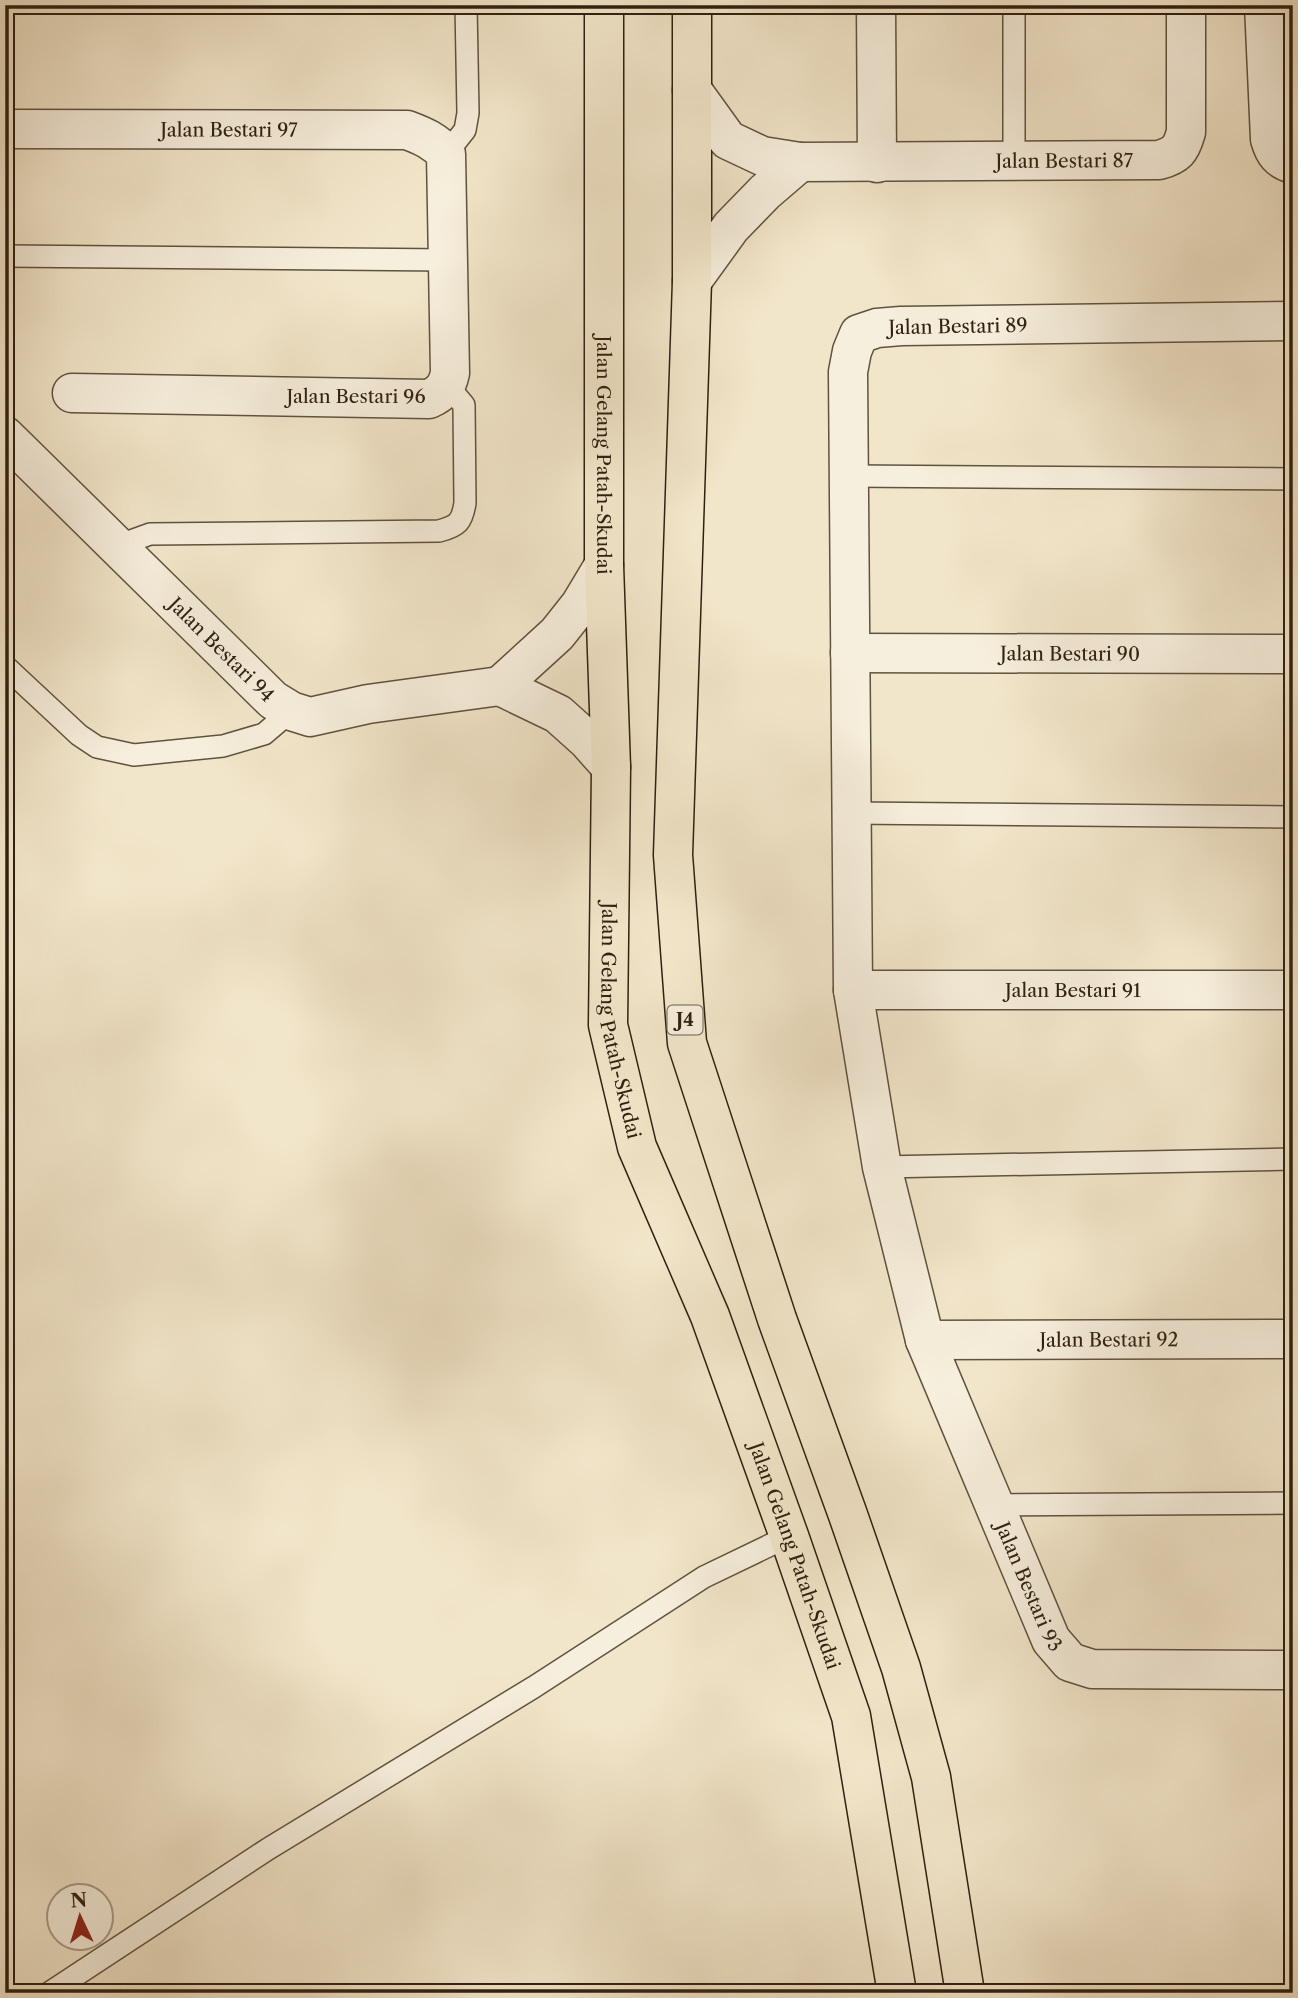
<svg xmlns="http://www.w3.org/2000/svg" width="1298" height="1998" viewBox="0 0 1298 1998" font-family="'Libre Caslon Text',serif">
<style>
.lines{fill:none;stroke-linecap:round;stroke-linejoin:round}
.service-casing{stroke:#60523e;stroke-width:24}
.minor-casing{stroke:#60523e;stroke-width:41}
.primary-casing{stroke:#2f2010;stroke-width:41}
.service{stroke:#f7efdd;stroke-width:21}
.minor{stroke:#f7efdd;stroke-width:38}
.primary{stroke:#f2e6ca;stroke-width:38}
.labels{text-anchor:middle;stroke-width:7;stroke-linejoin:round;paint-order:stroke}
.shield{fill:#f7efdd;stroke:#6b5e4e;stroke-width:2}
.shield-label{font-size:18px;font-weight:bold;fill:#2f2010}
.street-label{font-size:19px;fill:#2f2010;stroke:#f7efdd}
</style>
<rect width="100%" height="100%" fill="#f2e6ca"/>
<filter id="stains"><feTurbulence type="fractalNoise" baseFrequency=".00286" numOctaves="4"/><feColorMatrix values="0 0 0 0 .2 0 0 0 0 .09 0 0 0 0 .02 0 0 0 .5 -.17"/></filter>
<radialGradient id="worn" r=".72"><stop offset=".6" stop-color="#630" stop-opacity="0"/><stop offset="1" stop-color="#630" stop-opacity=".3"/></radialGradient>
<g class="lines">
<defs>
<g id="service">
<path d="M 1014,5 L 1014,161"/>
<path d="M 1265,12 L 1293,12"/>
<path d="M 446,154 L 465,130 L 468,113 L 466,5"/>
<path d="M 5,256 L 448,260"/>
<path d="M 849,476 L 1293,479"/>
<path d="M 117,546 L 150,534 L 439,531 C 458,526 462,522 465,503 L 464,405 L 447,385"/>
<path d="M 5,666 L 79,735 L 97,747 L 134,755 L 223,746 L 264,734 L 291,711"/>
<path d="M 851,813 L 1293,817"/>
<path d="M 882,1167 L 1293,1159"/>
<path d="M 994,1505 L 1293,1503"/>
<path d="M 49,1993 L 268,1849 L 534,1687 L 704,1577 L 789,1536"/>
</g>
<g id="minor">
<path d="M 876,5 L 877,163"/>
<path d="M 1264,5 L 1270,139 C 1274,153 1279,160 1293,164"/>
<path id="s1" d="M 692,90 L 728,140 L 762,156 L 800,162 L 1159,160 C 1177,155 1181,150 1186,132 L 1186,5"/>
<path id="s2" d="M 5,129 L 407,130 C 423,136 435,141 446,154 L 450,373 C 447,387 442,393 429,399 L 72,393"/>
<path d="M 692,281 L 731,227 L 765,192 L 800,162"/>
<path id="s3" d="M 1293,321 L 901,326 L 877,328 L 859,334 L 852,351 L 848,372 L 853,990 L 882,1167 L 925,1340 L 1051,1640 L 1070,1662 L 1092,1669 L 1293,1670"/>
<path id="s4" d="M 5,436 L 273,700 L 291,711 L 310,717 L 368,704 L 500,686"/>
<path id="s5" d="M 850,653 L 1293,654"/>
<path d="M 500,686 L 557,634 L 580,605 L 604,565"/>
<path d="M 500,686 L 558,714 L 587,740 L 611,767"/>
<path id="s6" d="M 853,990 L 1293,990"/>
<path id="s7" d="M 925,1340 L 1293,1339"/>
</g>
<g id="primary">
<path id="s8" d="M 604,5 L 604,565 L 611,767 L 608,1025 L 637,1147 L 710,1316 L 789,1536 L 851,1716 L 897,1993"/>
<path d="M 692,5 L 692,281 L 673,855 L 687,1043 L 777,1319 L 848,1515 L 901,1668 L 931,1777 L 965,1993"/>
</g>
</defs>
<!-- service casing -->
<use href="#service" class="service-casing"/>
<!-- minor casing -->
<use href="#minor" class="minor-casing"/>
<!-- primary casing -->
<use href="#primary" class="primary-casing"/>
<!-- service -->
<use href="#service" class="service"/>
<!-- minor -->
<use href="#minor" class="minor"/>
<!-- primary -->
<use href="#primary" class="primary"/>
</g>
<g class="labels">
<!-- shield labels -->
<rect class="shield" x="667.5" y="1005.5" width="35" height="29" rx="5"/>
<g class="shield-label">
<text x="685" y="1026">J4</text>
</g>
<!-- street labels -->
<g class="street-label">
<text dy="7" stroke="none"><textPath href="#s2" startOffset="224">Jalan Bestari 97</textPath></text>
<text dy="7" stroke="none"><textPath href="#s1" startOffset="402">Jalan Bestari 87</textPath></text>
<text transform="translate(958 326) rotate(-1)" y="7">Jalan Bestari 89</text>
<text x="356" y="403">Jalan Bestari 96</text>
<text dy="7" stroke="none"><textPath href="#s8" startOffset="450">Jalan Gelang Patah-Skudai</textPath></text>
<text dy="7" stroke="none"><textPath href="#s4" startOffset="304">Jalan Bestari 94</textPath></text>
<text dy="7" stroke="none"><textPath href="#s5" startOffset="220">Jalan Bestari 90</textPath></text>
<text dy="7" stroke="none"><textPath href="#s6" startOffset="220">Jalan Bestari 91</textPath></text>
<text dy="7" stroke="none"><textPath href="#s8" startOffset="1017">Jalan Gelang Patah-Skudai</textPath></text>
<text dy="7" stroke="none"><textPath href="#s7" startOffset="184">Jalan Bestari 92</textPath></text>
<text dy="7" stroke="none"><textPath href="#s8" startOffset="1584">Jalan Gelang Patah-Skudai</textPath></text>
<text dy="7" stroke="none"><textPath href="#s3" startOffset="1718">Jalan Bestari 93</textPath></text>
</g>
</g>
<!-- margin -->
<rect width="1298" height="1998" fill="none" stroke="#f2e6ca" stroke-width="28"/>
<rect x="7" y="7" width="1284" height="1984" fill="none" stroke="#2f2010" stroke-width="3.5"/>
<rect x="14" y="14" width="1270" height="1970" fill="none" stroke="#2f2010" stroke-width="2"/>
<!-- north arrow -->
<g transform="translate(80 1917) rotate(356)"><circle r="33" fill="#f7efdd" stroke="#a79c8b" stroke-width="2"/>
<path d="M0-5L12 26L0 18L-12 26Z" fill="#8f2418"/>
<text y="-10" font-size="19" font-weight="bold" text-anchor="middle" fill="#2f2010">N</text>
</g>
<rect width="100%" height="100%" filter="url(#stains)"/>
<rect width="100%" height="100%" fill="url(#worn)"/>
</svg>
